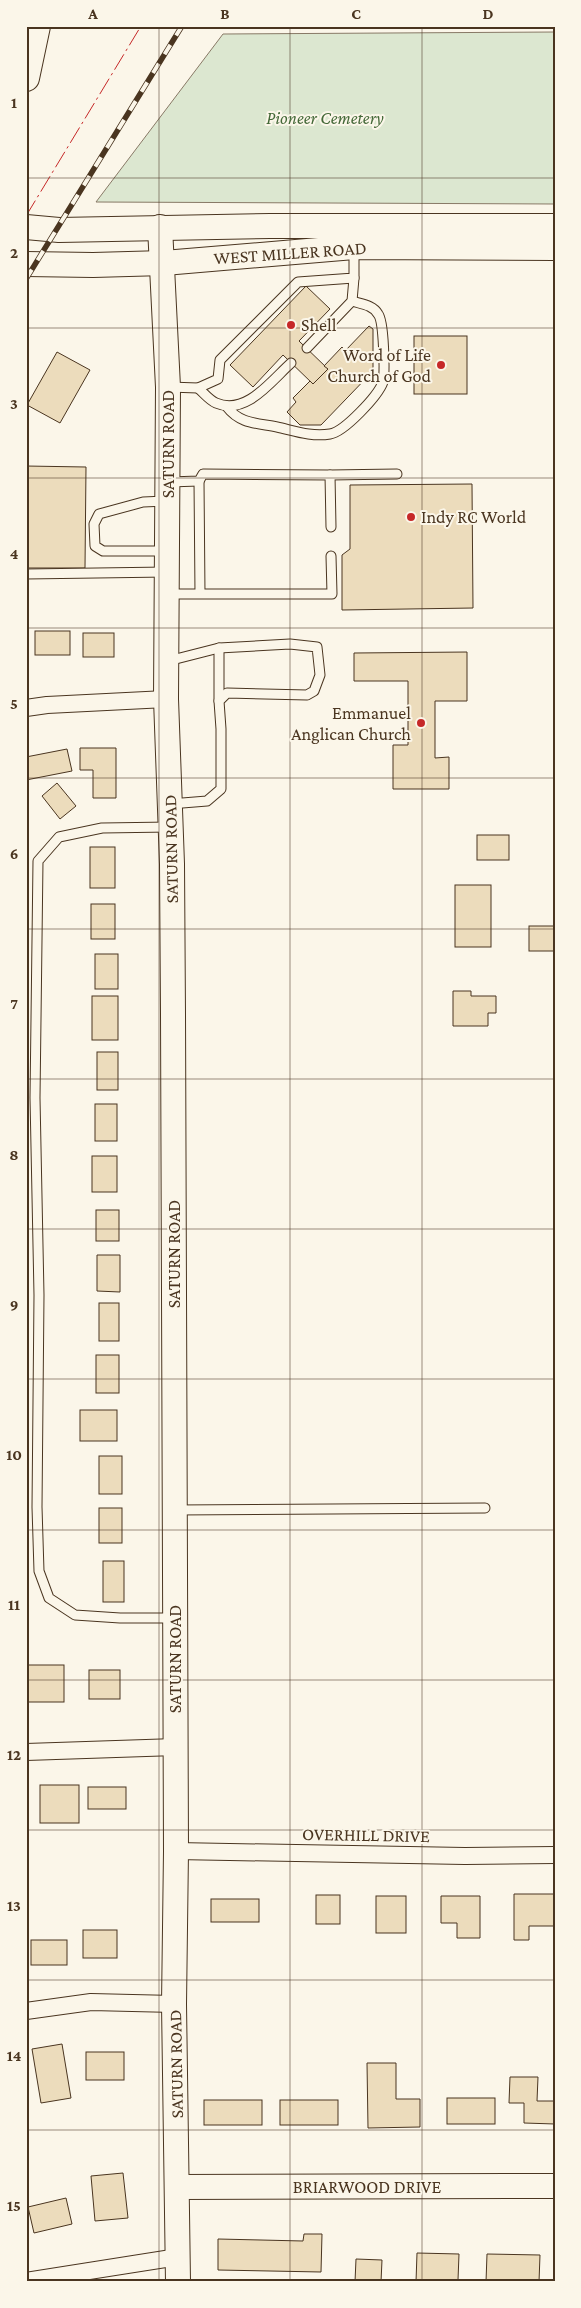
<svg xmlns="http://www.w3.org/2000/svg" width="581" height="2308" viewBox="0 0 581 2308" font-family="'Crimson Pro',serif">
<style>
.green{fill:#dce7d0;stroke:#887966}
.building{fill:#ecdcbc;stroke:#4a3520}
.lines{fill:none;stroke-linecap:round;stroke-linejoin:round}
.lane-casing{stroke:#4a3520;stroke-width:11}
.street-casing{stroke:#4a3520;stroke-width:18}
.secondary-casing{stroke:#4a3520;stroke-width:26}
.primary-casing{stroke:#4a3520;stroke-width:28}
.lane{stroke:#fbf6e9;stroke-width:9}
.street{stroke:#fbf6e9;stroke-width:16}
.secondary{stroke:#fbf6e9;stroke-width:24}
.primary{stroke:#fbf6e9;stroke-width:26}
.rail-casing{stroke:#4a3520;stroke-width:5.5}
.rail{stroke:#fbf6e9;stroke-width:4;stroke-dasharray:11;stroke-linecap:butt}
.power{stroke:#c62828;stroke-width:1;stroke-dasharray:18 4 2.5 4;stroke-linecap:butt}
.grid{fill:none;stroke:#4a3520;stroke-width:1;stroke-opacity:0.55}
.poi-dot{fill:#c62828;stroke:#fbf6e9;stroke-width:2}
.labels{text-anchor:middle;stroke-width:4;stroke-linejoin:round;paint-order:stroke}
.park-label{font-size:18px;font-style:italic;fill:#436837;stroke:#fbf6e9}
.street-label{font-size:18px;fill:#4a3520;stroke:#fbf6e9}
.poi-label{font-size:18px;fill:#4a3520;stroke:#fbf6e9;text-anchor:start}
.neatline{fill:none;stroke:#4a3520;stroke-width:2}
.grid-label{font-size:16px;text-anchor:middle;font-weight:bold;fill:#4a3520}
</style>
<rect width="100%" height="100%" fill="#fbf6e9"/>
<!-- green -->
<path class="green" d="M 555,32 L 555,204 L 96,202 L 223,34 Z"/>
<!-- building -->
<g class="building">
<path d="M 306,286 L 330,309 L 299,341 L 328,369 L 313,384 L 283,355 L 253,387 L 230,365 Z"/>
<path d="M 369,326 L 373,329 L 373,371 L 321,425 L 300,425 L 287,412 L 296,402 L 293,398 L 310,381 L 313,384 L 328,369 L 324,366 L 342,347 L 345,351 Z"/>
<rect x="414" y="336" width="53" height="58"/>
<path d="M 57,352 L 90,370 L 60,423 L 27,405 Z"/>
<path d="M 26,466 L 86,467 L 85,568 L 26,568 Z"/>
<path d="M 472,484 L 473,608 L 342,610 L 342,555 L 350,549 L 350,485 Z"/>
<rect x="35" y="631" width="35" height="24"/>
<rect x="83" y="633" width="31" height="24"/>
<path d="M 467,652 L 467,701 L 435,701 L 435,758 L 449,757 L 449,789 L 393,789 L 393,745 L 408,745 L 408,681 L 354,681 L 354,653 Z"/>
<path d="M 80,748 L 116,748 L 116,798 L 93,798 L 93,770 L 80,770 Z"/>
<path d="M 67,749 L 72,771 L 26,780 L 26,757 Z"/>
<path d="M 57,783 L 76,806 L 60,819 L 42,796 Z"/>
<rect x="477" y="835" width="32" height="25"/>
<rect x="90" y="847" width="25" height="41"/>
<rect x="455" y="885" width="36" height="62"/>
<rect x="91" y="904" width="24" height="35"/>
<rect x="529" y="926" width="26" height="25"/>
<rect x="95" y="954" width="23" height="35"/>
<path d="M 453,991 L 471,991 L 471,996 L 496,996 L 496,1013 L 488,1013 L 488,1026 L 453,1026 Z"/>
<rect x="92" y="996" width="26" height="44"/>
<rect x="97" y="1052" width="21" height="38"/>
<rect x="95" y="1104" width="22" height="37"/>
<rect x="92" y="1156" width="25" height="36"/>
<rect x="96" y="1210" width="23" height="31"/>
<path d="M 97,1255 L 120,1255 L 120,1292 L 97,1291 Z"/>
<rect x="99" y="1303" width="20" height="38"/>
<rect x="96" y="1355" width="23" height="38"/>
<rect x="80" y="1410" width="37" height="31"/>
<rect x="99" y="1456" width="23" height="38"/>
<rect x="99" y="1508" width="23" height="35"/>
<rect x="103" y="1561" width="21" height="41"/>
<rect x="26" y="1665" width="38" height="37"/>
<rect x="89" y="1670" width="31" height="29"/>
<rect x="40" y="1785" width="39" height="38"/>
<rect x="88" y="1787" width="38" height="22"/>
<path d="M 514,1894 L 555,1894 L 555,1926 L 529,1926 L 529,1940 L 514,1940 Z"/>
<rect x="316" y="1895" width="24" height="29"/>
<rect x="376" y="1896" width="30" height="37"/>
<path d="M 441,1896 L 480,1896 L 480,1938 L 457,1938 L 457,1923 L 441,1923 Z"/>
<rect x="211" y="1899" width="48" height="23"/>
<rect x="83" y="1930" width="34" height="28"/>
<rect x="31" y="1940" width="36" height="25"/>
<path d="M 62,2044 L 71,2098 L 41,2103 L 32,2049 Z"/>
<rect x="86" y="2052" width="38" height="28"/>
<path d="M 367,2063 L 396,2063 L 396,2099 L 420,2099 L 420,2127 L 368,2128 Z"/>
<path d="M 510,2077 L 538,2077 L 537,2101 L 555,2101 L 555,2124 L 524,2123 L 524,2103 L 509,2103 Z"/>
<rect x="447" y="2098" width="48" height="26"/>
<rect x="204" y="2100" width="58" height="25"/>
<rect x="280" y="2100" width="58" height="25"/>
<path d="M 123,2173 L 128,2218 L 95,2221 L 91,2176 Z"/>
<path d="M 66,2198 L 72,2224 L 34,2233 L 28,2207 Z"/>
<path d="M 304,2234 L 322,2234 L 321,2272 L 218,2270 L 218,2239 L 303,2241 Z"/>
<path d="M 417,2253 L 459,2254 L 458,2280 L 416,2282 Z"/>
<path d="M 487,2254 L 540,2255 L 539,2282 L 486,2282 Z"/>
<path d="M 356,2259 L 382,2260 L 381,2282 L 355,2282 Z"/>
</g>
<g class="lines">
<defs>
<g id="lane">
<path d="M 307,348 L 352,301 L 354,278"/>
<path d="M 169,387 L 198,388 L 218,379 L 220,360 L 298,282 L 354,278 L 354,249"/>
<path d="M 198,388 C 204,393 209,400 216,403 C 246,416 271,381 291,363"/>
<path d="M 227,407 C 240,424 257,423 277,427 C 295,431 311,437 330,434 C 344,432 378,396 383,382 C 385,372 384,321 378,314 C 373,305 361,304 352,301"/>
<path d="M 330,475 L 397,474"/>
<path d="M 199,481 L 200,593"/>
<path d="M 169,482 L 199,481 L 203,474 L 330,475 L 331,527"/>
<path d="M 166,501 L 143,502 L 99,514 L 94,524 L 95,546 L 103,551 L 167,551"/>
<path d="M 26,574 L 167,572"/>
<path d="M 168,594 L 332,594 L 331,556"/>
<path d="M 168,661 L 219,648 L 290,644 L 317,647 L 320,675 L 314,691 L 307,695 L 227,693 L 219,701 L 221,729 L 221,789 L 207,801 L 170,804"/>
<path d="M 219,701 L 219,648"/>
<path d="M 170,827 L 102,828 L 59,837 L 38,861 L 35,1098 L 39,1295 L 37,1507 L 39,1571 L 49,1598 L 75,1615 L 120,1618 L 175,1618"/>
<path d="M 175,1510 L 485,1508"/>
</g>
<g id="street">
<path d="M 26,708 L 47,705 L 166,699"/>
<path d="M 26,1752 L 176,1747"/>
<path d="M 176,1851 L 465,1856 L 555,1855"/>
<path d="M 26,2011 L 91,2002 L 174,2004"/>
<path d="M 26,2281 L 178,2257"/>
</g>
<g id="secondary">
<path d="M 26,227 L 59,230 L 270,226 L 555,226"/>
<path d="M 160,227 L 168,387 L 166,699 L 172,864 L 173,1014 L 176,1851 L 174,2004 L 178,2282"/>
<path d="M 26,264 L 93,265 L 164,263 L 354,247 L 555,248"/>
<path d="M 178,2187 L 555,2186"/>
</g>
<path id="primary" d="M 26,78 L 37,26"/>
</defs>
<!-- lane casing -->
<use href="#lane" class="lane-casing"/>
<!-- street casing -->
<use href="#street" class="street-casing"/>
<!-- secondary casing -->
<use href="#secondary" class="secondary-casing"/>
<!-- primary casing -->
<use href="#primary" class="primary-casing"/>
<!-- lane -->
<use href="#lane" class="lane"/>
<!-- street -->
<use href="#street" class="street"/>
<!-- secondary -->
<use href="#secondary" class="secondary"/>
<!-- primary -->
<use href="#primary" class="primary"/>
<defs>
<path id="rail" d="M 26,279 L 182,26"/>
</defs>
<!-- rail casing -->
<use href="#rail" class="rail-casing"/>
<!-- rail -->
<use href="#rail" class="rail"/>
<!-- power -->
<path class="power" d="M 26,216 L 141,26"/>
</g>
<!-- grid -->
<path class="grid" d="M 159,26 L 159,2282M 290,26 L 290,2282M 422,26 L 422,2282M 26,178 L 555,178M 26,328 L 555,328M 26,478 L 555,478M 26,628 L 555,628M 26,778 L 555,778M 26,929 L 555,929M 26,1079 L 555,1079M 26,1229 L 555,1229M 26,1379 L 555,1379M 26,1530 L 555,1530M 26,1680 L 555,1680M 26,1830 L 555,1830M 26,1980 L 555,1980M 26,2130 L 555,2130"/>
<!-- markers -->
<g class="poi-dot">
<circle cx="291" cy="325" r="5"/>
<circle cx="441" cy="365" r="5"/>
<circle cx="411" cy="517" r="5"/>
<circle cx="421" cy="723" r="5"/>
</g>
<g class="labels">
<!-- park labels -->
<g class="park-label">
<text x="325" y="124">Pioneer Cemetery</text>
</g>
<!-- street labels -->
<g class="street-label">
<text transform="translate(290 253) rotate(-4)" y="6">WEST MILLER ROAD</text>
<text transform="translate(168 444) rotate(-90)" y="6">SATURN ROAD</text>
<text transform="translate(171 849) rotate(-91)" y="6">SATURN ROAD</text>
<text transform="translate(174 1254) rotate(-90)" y="6">SATURN ROAD</text>
<text transform="translate(175 1659) rotate(-90)" y="6">SATURN ROAD</text>
<text transform="translate(366 1835) rotate(1)" y="6">OVERHILL DRIVE</text>
<text transform="translate(176 2064) rotate(-91)" y="6">SATURN ROAD</text>
<text x="367" y="2193">BRIARWOOD DRIVE</text>
</g>
<!-- poi labels -->
<g class="poi-label">
<text x="301" y="331">Shell</text>
<text x="431" y="361" text-anchor="end">Word of Life<tspan x="431" dy="21">Church of God</tspan></text>
<text x="421" y="523">Indy RC World</text>
<text x="411" y="719" text-anchor="end">Emmanuel<tspan x="411" dy="21">Anglican Church</tspan></text>
</g>
</g>
<!-- border -->
<rect width="581" height="2308" fill="none" stroke="#fbf6e9" stroke-width="55"/>
<rect x="28" y="28" width="526" height="2252" class="neatline"/>
<g class="grid-label">
<text x="93" y="19">A</text>
<text x="225" y="19">B</text>
<text x="356" y="19">C</text>
<text x="488" y="19">D</text>
<text x="14" y="108">1</text>
<text x="14" y="258">2</text>
<text x="14" y="409">3</text>
<text x="14" y="559">4</text>
<text x="14" y="709">5</text>
<text x="14" y="859">6</text>
<text x="14" y="1009">7</text>
<text x="14" y="1160">8</text>
<text x="14" y="1310">9</text>
<text x="14" y="1460">10</text>
<text x="14" y="1610">11</text>
<text x="14" y="1760">12</text>
<text x="14" y="1911">13</text>
<text x="14" y="2061">14</text>
<text x="14" y="2211">15</text>
</g>
</svg>
